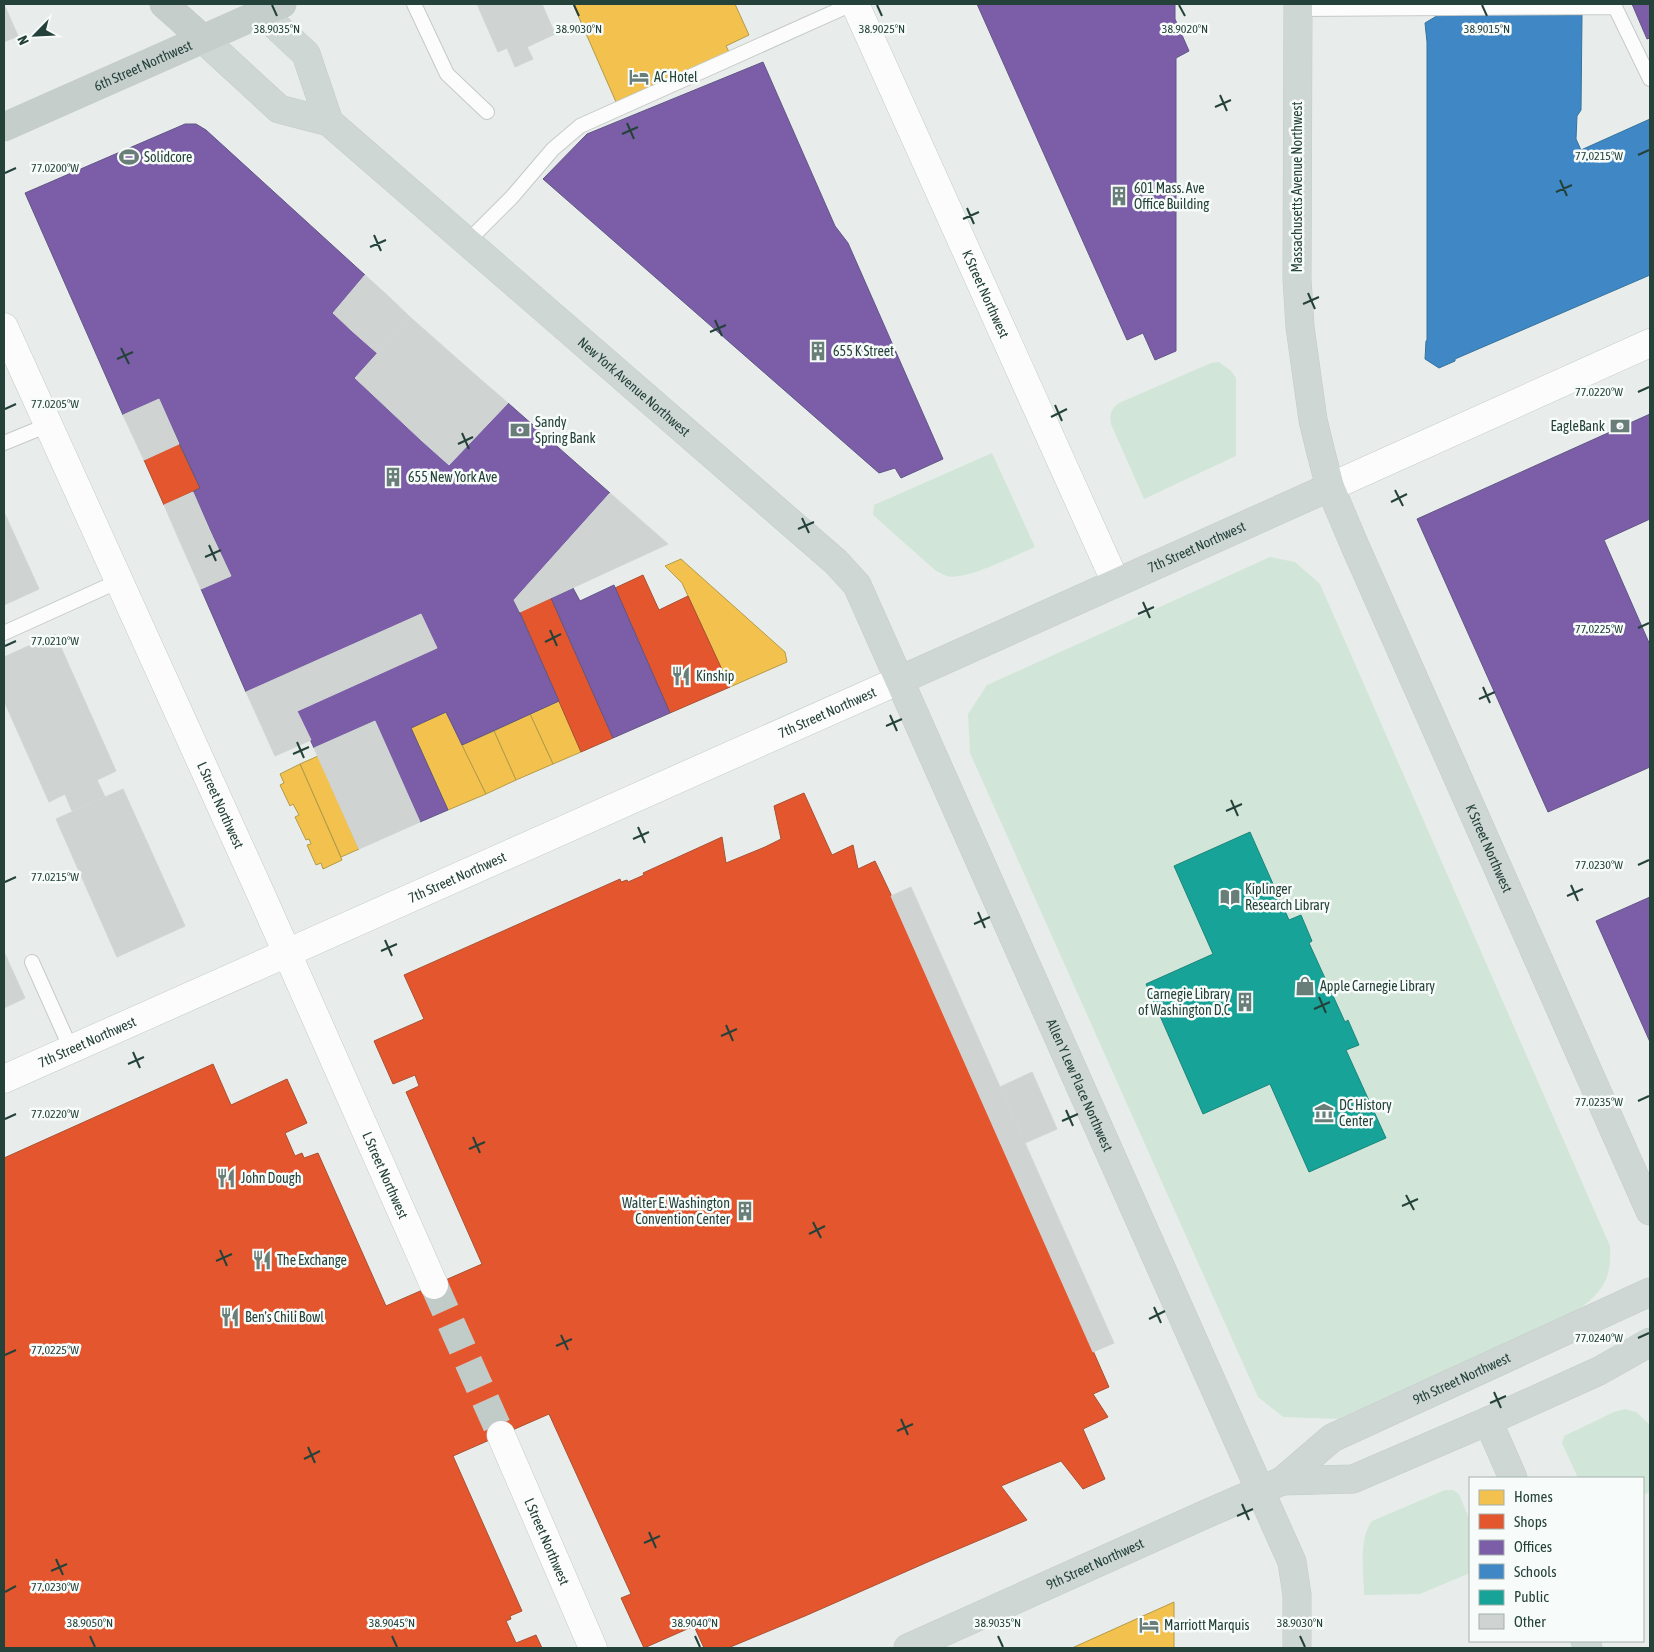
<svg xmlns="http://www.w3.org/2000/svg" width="1654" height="1652" viewBox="0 0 1654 1652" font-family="'Asap Condensed',sans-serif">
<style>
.park{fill:#d1e6d8}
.homes{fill:#f2c14e;stroke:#b49b48}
.shops{fill:#e4572e;stroke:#aa5132}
.offices{fill:#7b5ea7;stroke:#615686}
.schools{fill:#3f88c5;stroke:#37739b}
.public{fill:#17a398;stroke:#1b867c}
.building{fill:#cfd4d2;stroke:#d1d6d4}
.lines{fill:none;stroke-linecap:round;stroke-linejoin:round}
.tertiary-tunnel{stroke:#c1cbc8;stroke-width:28;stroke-dasharray:28 14;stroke-linecap:butt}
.service-casing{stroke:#c5cac8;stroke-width:16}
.tertiary-casing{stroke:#c5cac8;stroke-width:29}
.secondary-casing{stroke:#c3cbc8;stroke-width:29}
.primary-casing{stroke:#c3ccc9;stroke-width:29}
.trunk-casing{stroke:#c3ccc9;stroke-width:29}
.service{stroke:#fcfcfc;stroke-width:14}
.tertiary{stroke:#fcfcfc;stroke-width:28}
.secondary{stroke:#fcfcfc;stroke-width:28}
.primary{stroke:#cfd7d5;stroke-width:28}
.trunk{stroke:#c6cecc;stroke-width:28}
.ticks{fill:none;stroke:#24423a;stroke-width:2}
.labels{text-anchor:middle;stroke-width:5;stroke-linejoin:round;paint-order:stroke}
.street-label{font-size:14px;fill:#24423a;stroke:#f7fbf9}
.poi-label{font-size:14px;fill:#24423a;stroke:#f7fbf9;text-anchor:start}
.ticks-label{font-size:12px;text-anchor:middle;fill:#24423a;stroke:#f7fbf9;stroke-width:5;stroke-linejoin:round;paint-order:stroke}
</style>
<rect width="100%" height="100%" fill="#e8edeb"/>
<!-- park -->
<g class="park">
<path d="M 1219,362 L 1231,371 L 1236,378 L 1236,456 L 1144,499 L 1111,424 C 1109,415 1111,409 1119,403 L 1211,363 Z"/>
<path d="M 992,453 L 1035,547 C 1015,555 966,581 947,576 C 943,575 940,572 936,571 L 873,515 L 874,505 Z"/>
<path d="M 1270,557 L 1295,562 L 1320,584 L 1610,1246 C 1612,1279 1603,1291 1577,1311 L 1338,1419 L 1283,1417 L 1258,1397 L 970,753 L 968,714 L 987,685 Z"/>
<path d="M 1625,1409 L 1636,1412 L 1650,1425 L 1650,1492 L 1643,1495 L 1643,1478 L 1578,1478 L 1562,1443 L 1564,1436 L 1614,1412 Z"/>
<path d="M 1445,1490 L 1453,1490 L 1459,1494 L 1470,1521 L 1470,1573 L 1420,1594 L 1364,1595 C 1364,1573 1358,1539 1372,1521 Z"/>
</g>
<!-- homes -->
<g class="homes">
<path d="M 573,4 L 735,4 L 749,35 L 726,46 L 729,52 L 616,102 Z"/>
<path d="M 681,559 L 785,652 L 787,662 L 730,687 L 682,583 L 665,566 Z"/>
<path d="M 559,701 L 581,752 L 553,764 L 530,714 Z"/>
<path d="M 446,712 L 486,794 L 448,810 L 411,728 Z"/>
<path d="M 530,714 L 553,764 L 516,780 L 494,731 Z"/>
<path d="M 494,731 L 516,780 L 486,794 L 462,745 Z"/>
<path d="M 318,756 L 359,849 L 341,857 L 300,764 Z"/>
<path d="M 300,764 L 342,860 L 323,869 L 321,863 L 316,865 L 307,845 L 311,844 L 309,839 L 306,840 L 295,817 L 299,815 L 293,804 L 290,806 L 280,785 L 284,783 L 280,774 Z"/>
<path d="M 1174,1602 L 1174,1648 L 1072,1648 Z"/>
</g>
<!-- shops -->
<g class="shops">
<path d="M 179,444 L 200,488 L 164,505 L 144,460 Z"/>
<path d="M 643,575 L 659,610 L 688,596 L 730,687 L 670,713 L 615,588 Z"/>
<path d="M 551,598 L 613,738 L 581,752 L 520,612 Z"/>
<path d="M 804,793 L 832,855 L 853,845 L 858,869 L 875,861 L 906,926 L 1109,1387 L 1093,1394 L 1108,1417 L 1083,1429 L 1105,1479 L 1083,1489 L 1061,1461 L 1001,1486 L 1027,1520 L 930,1561 L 805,1616 L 728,1648 L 704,1648 L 694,1626 L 644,1648 L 621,1598 L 631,1594 L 549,1414 L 453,1456 L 522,1611 L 510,1616 L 511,1619 L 506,1621 L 516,1643 L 536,1635 L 542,1648 L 4,1648 L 4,1158 L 213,1064 L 231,1105 L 287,1079 L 307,1123 L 285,1133 L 295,1156 L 302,1153 L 304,1158 L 318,1153 L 386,1306 L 482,1264 L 406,1092 L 419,1086 L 415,1075 L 393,1084 L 374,1041 L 424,1019 L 404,975 L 620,879 L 621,882 L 627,880 L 628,882 L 644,875 L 643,873 L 722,837 L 726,863 L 765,847 L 781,839 L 774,806 Z"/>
</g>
<!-- offices -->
<g class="offices">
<path d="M 977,4 L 1175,4 L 1175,19 L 1189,51 L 1176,58 L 1176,351 L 1155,360 L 1143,333 L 1127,340 Z"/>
<path d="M 1632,4 L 1650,4 L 1650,38 L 1647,39 Z"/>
<path d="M 763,62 L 835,226 L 848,243 L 943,459 L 901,478 L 895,468 L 879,473 L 543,179 L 587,134 Z"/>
<path d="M 185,124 L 196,124 L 206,130 L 365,275 L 333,313 L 377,353 L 355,378 L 449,465 L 508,403 L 610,493 L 514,600 L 559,701 L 462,745 L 446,712 L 411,728 L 448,810 L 420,822 L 375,721 L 314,748 L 297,711 L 437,648 L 421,614 L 246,692 L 201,589 L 231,576 L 193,492 L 200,488 L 159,399 L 123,415 L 25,193 Z"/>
<path d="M 1650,414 L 1650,519 L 1604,540 L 1650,645 L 1650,767 L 1548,812 L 1417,519 Z"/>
<path d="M 614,585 L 670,713 L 613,738 L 551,598 L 573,588 L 580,601 Z"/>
<path d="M 1650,897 L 1650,1042 L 1596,921 Z"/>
</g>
<!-- schools -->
<path class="schools" d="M 1440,14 L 1582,15 L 1581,110 L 1577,116 L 1576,139 L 1581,150 L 1650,119 L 1650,275 L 1455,359 L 1455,361 L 1439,368 L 1425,359 L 1426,341 L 1427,340 L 1427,42 L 1425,23 Z"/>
<!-- public -->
<path class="public" d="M 1250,832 L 1289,920 L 1301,915 L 1312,941 L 1309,943 L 1345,1022 L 1348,1020 L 1359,1045 L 1346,1050 L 1386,1138 L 1309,1172 L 1270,1084 L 1203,1114 L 1146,984 L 1213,954 L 1174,866 Z"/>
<!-- building -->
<g class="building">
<path d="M 4,4 L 18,36 L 4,42 Z"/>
<path d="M 477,4 L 542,4 L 555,34 L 527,47 L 533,59 L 515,67 L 507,48 L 498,52 Z"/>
<path d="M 365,275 L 386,294 L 352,331 L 333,313 Z"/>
<path d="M 386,294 L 410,317 L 377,353 L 352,331 Z"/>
<path d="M 410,317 L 479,378 L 421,440 L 355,378 Z"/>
<path d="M 479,378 L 508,403 L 449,465 L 421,440 Z"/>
<path d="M 159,399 L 179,444 L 144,460 L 123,415 Z"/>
<path d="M 193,492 L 210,531 L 181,544 L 164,505 Z"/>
<path d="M 610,493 L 668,544 L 520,612 L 514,600 Z"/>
<path d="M 4,512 L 39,589 L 4,605 Z"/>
<path d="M 210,531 L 231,576 L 201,589 L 181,544 Z"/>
<path d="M 421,614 L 437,648 L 262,727 L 246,692 Z"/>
<path d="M 55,634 L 116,771 L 97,780 L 105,797 L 72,811 L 65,794 L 49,802 L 4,701 L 4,657 Z"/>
<path d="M 297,711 L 311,740 L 275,756 L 262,727 Z"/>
<path d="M 375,721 L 420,822 L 359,849 L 314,748 Z"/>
<path d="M 123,789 L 185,926 L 117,957 L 56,819 Z"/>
<path d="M 911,887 L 1114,1343 L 1093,1352 L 891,896 Z"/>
<path d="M 4,952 L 25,998 L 4,1008 Z"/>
<path d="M 1032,1072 L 1057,1129 L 1025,1143 L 1000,1087 Z"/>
</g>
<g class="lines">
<!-- tertiary-tunnel -->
<path class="tertiary-tunnel" d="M 434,1285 L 501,1435"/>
<defs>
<g id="service">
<path d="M 414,4 L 447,74 L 487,112"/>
<path d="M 1298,9 L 1615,7 L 1650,79"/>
<path d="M 466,243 L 512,197 L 553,149 L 580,126 L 852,4"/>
<path d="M 4,443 L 48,425"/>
<path d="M 4,633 L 119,581"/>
<path d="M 32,962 L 71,1049"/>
</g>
<g id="tertiary">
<path id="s1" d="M 4,327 L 264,901 L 434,1285"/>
<path id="s2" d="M 501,1435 L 593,1648"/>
</g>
<g id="secondary">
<path id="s3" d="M 855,4 L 1116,583"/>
<path d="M 1330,487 L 1650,343"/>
<path id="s4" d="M 4,1079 L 900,680"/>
</g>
<g id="primary">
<path id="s5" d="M 1298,4 L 1297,279 L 1300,327 L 1313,420 L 1321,453 L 1330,487 L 1355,546 L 1650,1211"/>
<path d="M 262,13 L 306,54 L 329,122"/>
<path id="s6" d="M 203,39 L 279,109 L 329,122 L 836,562 L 857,585 L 1292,1562 L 1297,1595 L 1297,1648"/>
<path id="s7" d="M 900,680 L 1330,487"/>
<path d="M 1488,1421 L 1513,1478"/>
<path d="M 1282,1481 L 1353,1479 L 1488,1421 L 1599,1371 L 1650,1342"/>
<path d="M 1585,1641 L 1588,1648"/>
<path id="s8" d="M 908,1648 L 1206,1514 L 1282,1481 L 1332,1438 L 1650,1292"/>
</g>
<g id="trunk">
<path d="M 164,4 L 203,39"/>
<path id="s9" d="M 4,127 L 282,4"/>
</g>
</defs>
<!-- service casing -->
<use href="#service" class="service-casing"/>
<!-- tertiary casing -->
<use href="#tertiary" class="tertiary-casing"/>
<!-- secondary casing -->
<use href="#secondary" class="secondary-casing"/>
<!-- primary casing -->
<use href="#primary" class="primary-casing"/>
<!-- trunk casing -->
<use href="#trunk" class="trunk-casing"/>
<!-- service -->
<use href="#service" class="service"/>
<!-- tertiary -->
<use href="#tertiary" class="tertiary"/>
<!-- secondary -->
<use href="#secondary" class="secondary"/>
<!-- primary -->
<use href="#primary" class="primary"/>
<!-- trunk -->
<use href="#trunk" class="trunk"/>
</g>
<!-- ticks -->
<path class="ticks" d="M 272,5 L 277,16M 574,5 L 579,16M 877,5 L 882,16M 1179,5 L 1185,16M 1482,5 L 1487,16M 1220,95 L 1227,111M 1215,107 L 1231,100M 627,123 L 634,139M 622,134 L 638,127M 1638,155 L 1649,150M 5,173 L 16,168M 1560,180 L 1567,196M 1556,192 L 1572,185M 967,208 L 974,224M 963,219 L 979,212M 374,235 L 381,251M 370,247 L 386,240M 1308,293 L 1315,309M 1303,304 L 1319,297M 715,320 L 722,336M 710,332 L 726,325M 121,348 L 129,364M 117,359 L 133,352M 1638,392 L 1649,387M 1055,405 L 1062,421M 5,409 L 16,404M 1051,417 L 1067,409M 462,433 L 469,449M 458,444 L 473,437M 1395,490 L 1403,506M 1391,502 L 1407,494M 802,518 L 809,533M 798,529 L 814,522M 209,545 L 216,561M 205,557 L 221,550M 1143,602 L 1150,618M 1138,614 L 1154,607M 1638,628 L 1649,623M 550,630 L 557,646M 545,642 L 561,634M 5,646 L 16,641M 1483,687 L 1490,703M 1479,699 L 1495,692M 890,715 L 897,731M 886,726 L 902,719M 297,742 L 304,758M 293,754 L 309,747M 1231,800 L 1238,816M 1226,811 L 1242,804M 638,827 L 645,843M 633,839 L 649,832M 1638,865 L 1649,860M 5,882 L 16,877M 1571,885 L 1578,901M 1567,896 L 1583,889M 978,912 L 985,928M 974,924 L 990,917M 385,940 L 392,956M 381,951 L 397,944M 1319,997 L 1326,1013M 1314,1009 L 1330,1002M 726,1025 L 733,1041M 721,1036 L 737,1029M 133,1052 L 140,1068M 128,1064 L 144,1057M 1638,1101 L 1649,1096M 1066,1110 L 1073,1126M 5,1119 L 16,1114M 1062,1121 L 1078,1114M 473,1137 L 480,1153M 469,1149 L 485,1142M 1406,1195 L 1414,1210M 1402,1206 L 1418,1199M 813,1222 L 821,1238M 809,1234 L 825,1226M 220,1250 L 227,1266M 216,1261 L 232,1254M 1154,1307 L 1161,1323M 1149,1319 L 1165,1311M 561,1335 L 568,1350M 1638,1338 L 1649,1333M 556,1346 L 572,1339M 5,1355 L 16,1350M 1494,1392 L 1501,1408M 1490,1403 L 1506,1396M 901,1419 L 908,1435M 897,1431 L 913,1424M 308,1447 L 315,1463M 304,1459 L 320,1451M 1242,1504 L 1249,1520M 1237,1516 L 1253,1509M 649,1532 L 656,1548M 644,1543 L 660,1536M 56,1559 L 63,1575M 51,1571 L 67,1564M 5,1592 L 16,1586M 90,1636 L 95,1647M 392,1636 L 397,1647M 695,1636 L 700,1647M 998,1636 L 1003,1647M 1300,1636 L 1305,1647"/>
<!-- icons -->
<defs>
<symbol id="hotel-bare" viewBox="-9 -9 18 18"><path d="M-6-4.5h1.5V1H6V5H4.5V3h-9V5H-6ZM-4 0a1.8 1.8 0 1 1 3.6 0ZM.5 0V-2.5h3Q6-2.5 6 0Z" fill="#697e78" stroke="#f7fbf9" stroke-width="2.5" paint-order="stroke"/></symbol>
<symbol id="stadium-bare" viewBox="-9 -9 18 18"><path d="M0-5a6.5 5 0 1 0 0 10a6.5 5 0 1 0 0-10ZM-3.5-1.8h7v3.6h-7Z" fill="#697e78" stroke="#f7fbf9" stroke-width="2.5" paint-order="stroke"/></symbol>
<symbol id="building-bare" viewBox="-9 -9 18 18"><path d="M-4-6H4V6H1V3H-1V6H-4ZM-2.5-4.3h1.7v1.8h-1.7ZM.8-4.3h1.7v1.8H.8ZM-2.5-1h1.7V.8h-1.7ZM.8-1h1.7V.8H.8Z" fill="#697e78" stroke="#f7fbf9" stroke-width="2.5" paint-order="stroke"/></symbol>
<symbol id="bank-bare" viewBox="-9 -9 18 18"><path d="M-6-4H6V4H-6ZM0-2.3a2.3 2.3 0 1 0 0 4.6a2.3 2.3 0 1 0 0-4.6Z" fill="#697e78" stroke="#f7fbf9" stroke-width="2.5" paint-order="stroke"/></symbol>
<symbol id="restaurant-bare" viewBox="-9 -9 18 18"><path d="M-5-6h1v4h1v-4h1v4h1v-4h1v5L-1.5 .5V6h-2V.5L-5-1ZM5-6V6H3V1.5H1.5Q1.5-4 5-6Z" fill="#697e78" stroke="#f7fbf9" stroke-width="2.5" paint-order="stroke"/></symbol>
<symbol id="library-bare" viewBox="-9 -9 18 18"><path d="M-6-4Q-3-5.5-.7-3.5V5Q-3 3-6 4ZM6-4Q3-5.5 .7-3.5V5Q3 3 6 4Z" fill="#697e78" stroke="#f7fbf9" stroke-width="2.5" paint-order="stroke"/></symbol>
<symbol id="shop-bare" viewBox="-9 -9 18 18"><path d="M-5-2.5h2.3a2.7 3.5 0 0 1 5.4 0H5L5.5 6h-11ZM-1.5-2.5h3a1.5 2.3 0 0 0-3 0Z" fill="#697e78" stroke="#f7fbf9" stroke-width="2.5" paint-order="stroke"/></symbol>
<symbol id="museum-bare" viewBox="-9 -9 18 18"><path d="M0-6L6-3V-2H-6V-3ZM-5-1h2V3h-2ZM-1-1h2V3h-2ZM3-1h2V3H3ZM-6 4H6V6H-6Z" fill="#697e78" stroke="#f7fbf9" stroke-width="2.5" paint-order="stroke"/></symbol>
</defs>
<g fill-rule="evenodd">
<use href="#hotel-bare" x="625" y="63" width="28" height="28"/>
<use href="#stadium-bare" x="115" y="143" width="28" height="28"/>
<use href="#building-bare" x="1105" y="182" width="28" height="28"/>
<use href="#building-bare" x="804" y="337" width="28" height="28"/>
<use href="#bank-bare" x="1606" y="412" width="28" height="28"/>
<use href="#bank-bare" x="506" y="416" width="28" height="28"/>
<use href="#building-bare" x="379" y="463" width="28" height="28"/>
<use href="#restaurant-bare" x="667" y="662" width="28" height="28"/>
<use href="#library-bare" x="1216" y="883" width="28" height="28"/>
<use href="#shop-bare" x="1291" y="972" width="28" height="28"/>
<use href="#building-bare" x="1231" y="988" width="28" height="28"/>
<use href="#museum-bare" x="1310" y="1099" width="28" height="28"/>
<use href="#restaurant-bare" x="212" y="1164" width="28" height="28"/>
<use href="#building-bare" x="731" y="1197" width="28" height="28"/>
<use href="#restaurant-bare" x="248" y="1246" width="28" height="28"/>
<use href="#restaurant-bare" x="216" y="1303" width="28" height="28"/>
<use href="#hotel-bare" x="1135" y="1611" width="28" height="28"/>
</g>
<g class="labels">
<!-- street labels -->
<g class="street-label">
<text dy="5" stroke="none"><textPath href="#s9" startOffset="152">6th Street Northwest</textPath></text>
<text transform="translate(1297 187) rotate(-90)" y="5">Massachusetts Avenue Northwest</text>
<text dy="5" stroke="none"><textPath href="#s3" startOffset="318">K Street Northwest</textPath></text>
<text dy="5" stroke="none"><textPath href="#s6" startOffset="559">New York Avenue Northwest</textPath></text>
<text dy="5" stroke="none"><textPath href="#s7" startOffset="325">7th Street Northwest</textPath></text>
<text dy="5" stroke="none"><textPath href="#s4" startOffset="901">7th Street Northwest</textPath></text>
<text dy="5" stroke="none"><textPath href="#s1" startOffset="525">L Street Northwest</textPath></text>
<text dy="5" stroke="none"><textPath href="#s5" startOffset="881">K Street Northwest</textPath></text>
<text dy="5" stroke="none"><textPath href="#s4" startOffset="496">7th Street Northwest</textPath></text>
<text dy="5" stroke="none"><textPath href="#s4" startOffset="91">7th Street Northwest</textPath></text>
<text dy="5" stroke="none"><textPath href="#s6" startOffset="1405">Allen Y Lew Place Northwest</textPath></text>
<text dy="5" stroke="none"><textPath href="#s1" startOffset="930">L Street Northwest</textPath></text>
<text dy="5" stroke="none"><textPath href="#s8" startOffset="618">9th Street Northwest</textPath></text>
<text dy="5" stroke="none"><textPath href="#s2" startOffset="116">L Street Northwest</textPath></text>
<text dy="5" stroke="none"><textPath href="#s8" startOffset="205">9th Street Northwest</textPath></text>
</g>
<!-- poi labels -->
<g class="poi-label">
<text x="654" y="82">AC Hotel</text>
<text x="144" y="162">Solidcore</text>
<text x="1134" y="193">601 Mass. Ave<tspan x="1134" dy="16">Office Building</tspan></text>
<text x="833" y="356">655 K Street</text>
<text x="535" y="427">Sandy<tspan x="535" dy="16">Spring Bank</tspan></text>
<text x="1605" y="431" text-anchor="end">EagleBank</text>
<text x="408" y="482">655 New York Ave</text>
<text x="696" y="681">Kinship</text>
<text x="1245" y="894">Kiplinger<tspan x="1245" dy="16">Research Library</tspan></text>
<text x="1320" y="991">Apple Carnegie Library</text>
<text x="1230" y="999" text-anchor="end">Carnegie Library<tspan x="1230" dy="16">of Washington D.C</tspan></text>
<text x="1339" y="1110">DC History<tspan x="1339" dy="16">Center</tspan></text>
<text x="241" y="1183">John Dough</text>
<text x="730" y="1208" text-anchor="end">Walter E. Washington<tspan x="730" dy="16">Convention Center</tspan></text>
<text x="277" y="1265">The Exchange</text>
<text x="245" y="1322">Ben's Chili Bowl</text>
<text x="1164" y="1630">Marriott Marquis</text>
</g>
</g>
<g class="ticks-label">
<text x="1185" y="33">38.9020°N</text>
<text x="277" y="33">38.9035°N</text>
<text x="579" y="33">38.9030°N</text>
<text x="882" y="33">38.9025°N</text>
<text x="1487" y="33">38.9015°N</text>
<text x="1599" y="160">77.0215°W</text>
<text x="55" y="172">77.0200°W</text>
<text x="1599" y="396">77.0220°W</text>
<text x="55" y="408">77.0205°W</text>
<text x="1599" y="633">77.0225°W</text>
<text x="55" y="645">77.0210°W</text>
<text x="1599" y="869">77.0230°W</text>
<text x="55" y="881">77.0215°W</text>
<text x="1599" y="1106">77.0235°W</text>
<text x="55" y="1118">77.0220°W</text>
<text x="1599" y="1342">77.0240°W</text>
<text x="55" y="1354">77.0225°W</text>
<text x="55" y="1591">77.0230°W</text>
<text x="90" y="1627">38.9050°N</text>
<text x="392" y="1627">38.9045°N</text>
<text x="695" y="1627">38.9040°N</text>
<text x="998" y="1627">38.9035°N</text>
<text x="1300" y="1627">38.9030°N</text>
</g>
<!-- border -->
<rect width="1654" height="1652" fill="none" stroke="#24423a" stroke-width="10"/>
<!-- legend -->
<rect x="1469" y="1477" width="175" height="165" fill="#f7fbf9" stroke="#a3b1ad"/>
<rect x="1479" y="1490" width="25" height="15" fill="#f2c14e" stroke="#a3b1ad"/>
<text x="1514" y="1502" font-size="15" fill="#24423a">Homes</text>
<rect x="1479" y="1514" width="25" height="15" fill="#e4572e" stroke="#a3b1ad"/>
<text x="1514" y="1527" font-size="15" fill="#24423a">Shops</text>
<rect x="1479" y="1540" width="25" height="15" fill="#7b5ea7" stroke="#a3b1ad"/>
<text x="1514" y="1552" font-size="15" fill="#24423a">Offices</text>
<rect x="1479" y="1564" width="25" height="15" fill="#3f88c5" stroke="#a3b1ad"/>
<text x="1514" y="1577" font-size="15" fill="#24423a">Schools</text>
<rect x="1479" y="1590" width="25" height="15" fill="#17a398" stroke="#a3b1ad"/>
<text x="1514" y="1602" font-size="15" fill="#24423a">Public</text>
<rect x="1479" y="1614" width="25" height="15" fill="#cfd4d2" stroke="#a3b1ad"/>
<text x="1514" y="1627" font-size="15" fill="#24423a">Other</text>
<!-- north arrow -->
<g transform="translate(35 35) rotate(246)" stroke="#f7fbf9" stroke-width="4" paint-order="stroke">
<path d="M0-4L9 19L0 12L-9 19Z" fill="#24423a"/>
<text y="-8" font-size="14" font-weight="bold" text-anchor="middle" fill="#24423a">N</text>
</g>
</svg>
